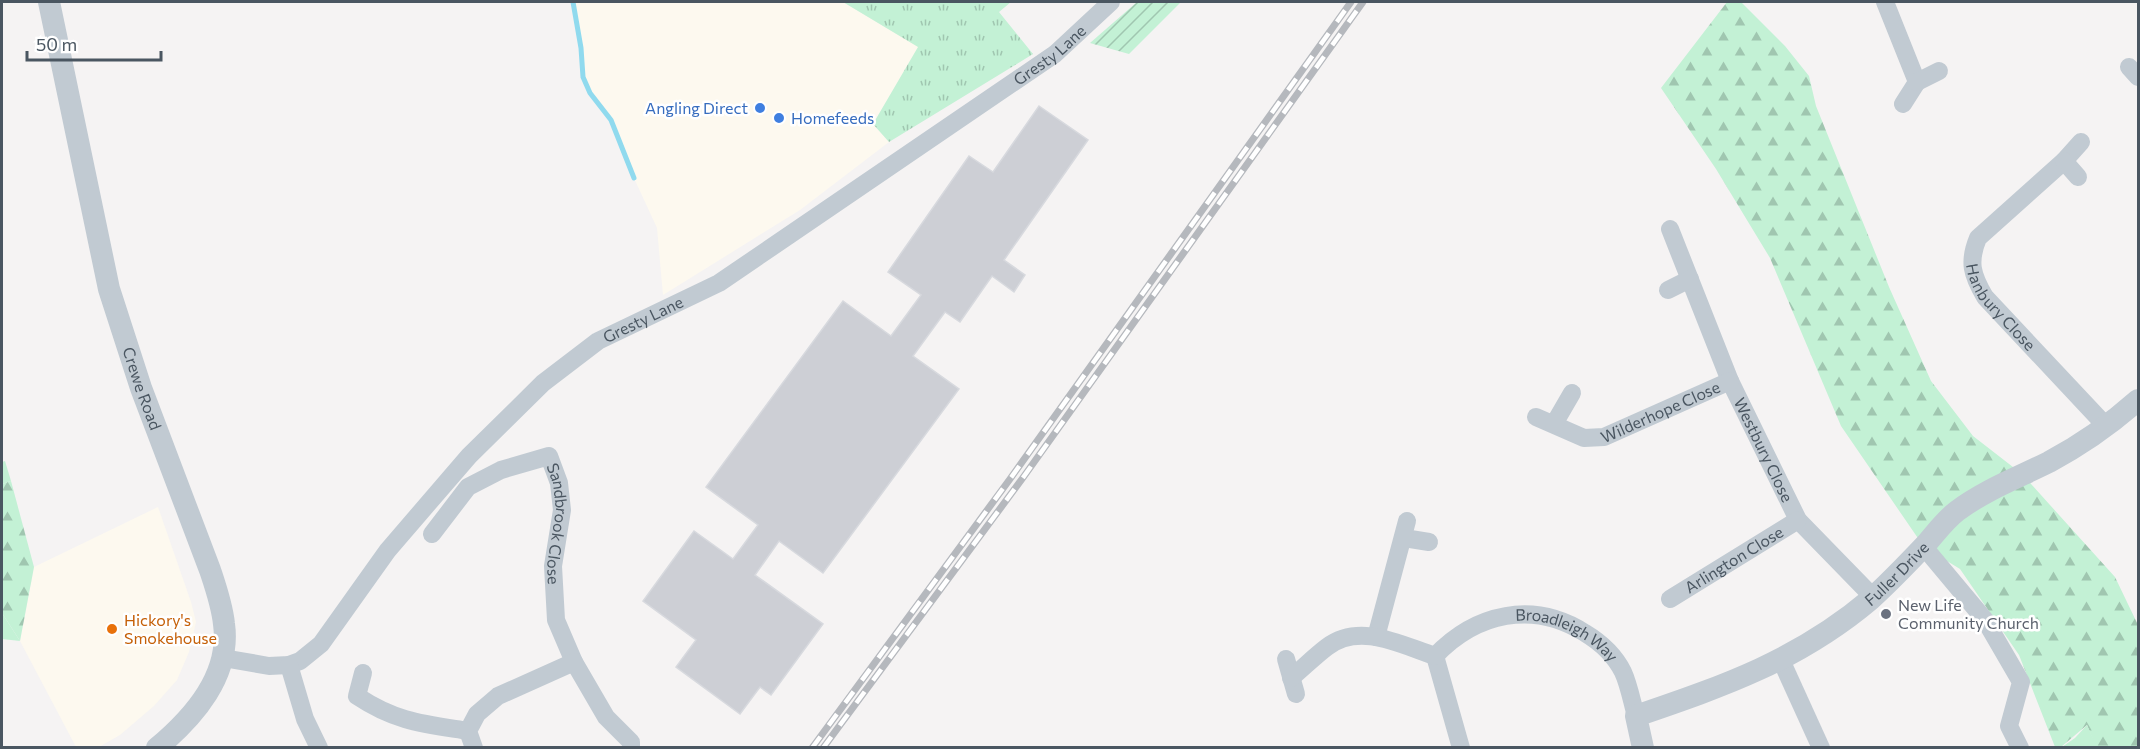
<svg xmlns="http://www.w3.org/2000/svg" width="2140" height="749" viewBox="0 0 2140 749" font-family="Commissioner,sans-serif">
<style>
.commercial{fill:#fdf9ef}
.grass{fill:url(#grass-tufts)}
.forest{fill:url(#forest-firs)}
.park{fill:#c3f1d5}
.garden{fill:url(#garden-furrows)}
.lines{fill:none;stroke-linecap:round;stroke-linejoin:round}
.stream{stroke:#90daee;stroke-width:5}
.building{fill:#cdcfd5;stroke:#d7d9de;stroke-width:1.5}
.minor{stroke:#c1cad2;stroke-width:18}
.tertiary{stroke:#c1cad2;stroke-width:22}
.rail-casing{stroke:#b5b8bd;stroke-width:7}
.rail{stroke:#fff;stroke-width:4.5;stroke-dasharray:14;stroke-linecap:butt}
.shop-dot{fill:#3f7fe0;stroke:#fff;stroke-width:2}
.worship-dot{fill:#6b7280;stroke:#fff;stroke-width:2}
.food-dot{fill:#e8710a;stroke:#fff;stroke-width:2}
.labels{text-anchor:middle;stroke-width:5;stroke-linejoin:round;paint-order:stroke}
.street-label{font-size:16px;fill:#4a5661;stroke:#fff}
.shop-label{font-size:16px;fill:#366cbe;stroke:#fff;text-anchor:end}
.worship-label{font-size:16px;fill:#5b616d;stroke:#fff;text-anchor:start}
.food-label{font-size:16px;fill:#c56008;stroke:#fff;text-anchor:start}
</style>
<defs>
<pattern id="grass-tufts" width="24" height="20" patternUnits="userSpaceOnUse" patternTransform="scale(1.5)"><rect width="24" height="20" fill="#c3f1d5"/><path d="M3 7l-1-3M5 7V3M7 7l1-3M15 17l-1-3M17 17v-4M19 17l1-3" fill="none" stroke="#a0c6b0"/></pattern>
<pattern id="forest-firs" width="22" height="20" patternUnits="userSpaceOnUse" patternTransform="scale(1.5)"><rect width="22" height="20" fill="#c3f1d5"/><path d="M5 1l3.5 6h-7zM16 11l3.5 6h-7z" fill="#a0c6b0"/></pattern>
<pattern id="garden-furrows" width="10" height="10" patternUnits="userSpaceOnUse" patternTransform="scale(1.5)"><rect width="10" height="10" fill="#c3f1d5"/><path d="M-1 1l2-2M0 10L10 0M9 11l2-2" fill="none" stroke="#a0c6b0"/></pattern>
</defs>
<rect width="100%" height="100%" fill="#f5f3f3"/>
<!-- commercial -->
<g class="commercial">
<path d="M 573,2 L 843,2 L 919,47 L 873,124 L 889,142 L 800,210 L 663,295 L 657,228 L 634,178 L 611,120 L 590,93 L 583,77 L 581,48 Z"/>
<path d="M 158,507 L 191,602 L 196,622 L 189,652 L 177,680 L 154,706 L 120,735 L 99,747 L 76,747 L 20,641 L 34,567 Z"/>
</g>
<!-- grass -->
<g class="grass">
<path d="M 843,2 L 1011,2 L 999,12 L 1033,54 L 889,142 L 873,124 L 918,47 Z"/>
<path d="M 5,461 L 11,481 L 2,484 L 2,462 Z"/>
</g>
<!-- forest -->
<g class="forest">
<path d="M 1727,2 L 1741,2 L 1785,46 L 1809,76 L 1816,106 L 1889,287 L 1931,381 L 1973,436 L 2022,474 L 2115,577 L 2138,625 L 2138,747 L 2096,747 L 2087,725 L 2061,747 L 2055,747 L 2019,655 L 1960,569 L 1924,547 L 1841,426 L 1770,258 L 1716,169 L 1661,88 Z"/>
<path d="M 11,481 L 34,567 L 20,641 L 2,613 L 2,484 Z"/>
</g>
<!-- park -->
<g class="park">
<path d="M 2,613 L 20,641 L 2,639 Z"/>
<path d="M 2087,725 L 2097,747 L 2062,747 L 2075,738 Z"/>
</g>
<!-- garden -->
<path class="garden" d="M 1137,2 L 1181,2 L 1129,54 L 1090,43 Z"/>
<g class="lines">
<!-- stream -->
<path class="stream" d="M 573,2 L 581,48 L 583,77 L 590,93 L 611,120 L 634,178"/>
</g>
<!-- building -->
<path class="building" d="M 1039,106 L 1088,140 L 1004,260 L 1025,275 L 1014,292 L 992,276 L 960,322 L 945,312 L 913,356 L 959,389 L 823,573 L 779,541 L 755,575 L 823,624 L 771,695 L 760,687 L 740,714 L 676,667 L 696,640 L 643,601 L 694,531 L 733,559 L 758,525 L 706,487 L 843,301 L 891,336 L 921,295 L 888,272 L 969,156 L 993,172 Z"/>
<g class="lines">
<!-- minor -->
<g class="minor">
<path d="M 1885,2 L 1917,82 L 1903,104"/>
<path d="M 2129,67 L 2138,77"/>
<path d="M 1917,82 L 1939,71"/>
<path id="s1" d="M 2081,142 L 2064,161 L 1978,238 C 1968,262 1972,275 1985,297 L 2106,426"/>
<path d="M 2064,161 L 2078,177"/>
<path id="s2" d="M 1670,229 L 1730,381 L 1798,520 L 1873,597"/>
<path d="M 1668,290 L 1690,279"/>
<path id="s3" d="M 1536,417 L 1584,438 L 1604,437 L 1730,381"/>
<path d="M 1554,424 L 1572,393"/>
<path id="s4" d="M 432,534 L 468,487 L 501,470 L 549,456 L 559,483 L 562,510 L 553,566 L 556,620 L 574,662"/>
<path d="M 1404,538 L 1429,542"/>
<path d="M 1924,547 L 1985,620 L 2021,682 L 2009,726 L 2020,748"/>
<path id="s5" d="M 1670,599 L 1798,520"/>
<path d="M 1376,637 L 1407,521"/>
<path d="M 1435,656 L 1461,748"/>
<path id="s6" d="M 223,658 L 269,666 L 289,665 L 300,661 L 321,644 L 388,550 L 469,456 L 543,383 L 598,341 L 719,283 L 1055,54 L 1111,2"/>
<path d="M 1286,659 L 1296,694"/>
<path d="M 1781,660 L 1821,748"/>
<path d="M 289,665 L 305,719 L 319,748"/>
<path d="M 363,673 L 357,696 C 396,722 424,724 468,731"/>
<path id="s7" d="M 1291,678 C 1303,668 1315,656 1327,647 C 1360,622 1401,645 1435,656 C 1476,613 1533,600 1585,633 C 1600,642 1615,656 1623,672 C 1629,685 1632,702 1636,716"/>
<path d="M 474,748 L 468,731 L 477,714 L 498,696 L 574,662 L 606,717 L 631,742 L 631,748"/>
</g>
<!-- tertiary -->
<g class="tertiary">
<path id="s8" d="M 49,2 L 109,289 L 141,388 L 210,570 C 216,588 222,605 224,624 C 231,675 194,717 157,748"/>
<path id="s9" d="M 1643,748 L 1636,716 C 1724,686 1799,660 1871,599 C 1890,582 1908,563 1926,544 C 1935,534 1945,520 1957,511 C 1985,490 2017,478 2049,462 C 2081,445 2111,424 2138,400"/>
</g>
<defs>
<g id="rail">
<path d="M 812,748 L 1010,479 L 1351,2"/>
<path d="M 823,748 L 1022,479 L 1363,2"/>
</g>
</defs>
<!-- rail casing -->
<use href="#rail" class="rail-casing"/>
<!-- rail -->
<use href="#rail" class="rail"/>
</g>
<!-- markers -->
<g class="shop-dot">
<circle cx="760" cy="108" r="6"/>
<circle cx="779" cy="118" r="6"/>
</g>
<circle class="worship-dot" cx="1886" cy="614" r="6"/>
<circle class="food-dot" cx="112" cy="629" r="6"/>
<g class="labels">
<!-- street labels -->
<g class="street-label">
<text dy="6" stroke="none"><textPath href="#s6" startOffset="1054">Gresty Lane</textPath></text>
<text dy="6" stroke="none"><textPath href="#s1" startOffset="220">Hanbury Close</textPath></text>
<text dy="6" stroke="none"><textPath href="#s6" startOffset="568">Gresty Lane</textPath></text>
<text dy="6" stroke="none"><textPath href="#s8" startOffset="398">Crewe Road</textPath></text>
<text dy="6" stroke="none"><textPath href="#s3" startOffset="134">Wilderhope Close</textPath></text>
<text dy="6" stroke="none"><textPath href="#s2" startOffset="240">Westbury Close</textPath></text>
<text dy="6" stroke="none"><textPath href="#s4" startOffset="216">Sandbrook Close</textPath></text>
<text dy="6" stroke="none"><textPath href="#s5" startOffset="75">Arlington Close</textPath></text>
<text dy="6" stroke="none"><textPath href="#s9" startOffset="333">Fuller Drive</textPath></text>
<text dy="6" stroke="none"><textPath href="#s7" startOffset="310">Broadleigh Way</textPath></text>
</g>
<!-- shop labels -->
<g class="shop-label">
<text x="748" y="114">Angling Direct</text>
<text x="791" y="124" text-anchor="start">Homefeeds</text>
</g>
<!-- worship labels -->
<g class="worship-label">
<text x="1898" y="611">New Life<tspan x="1898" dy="18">Community Church</tspan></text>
</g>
<!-- food labels -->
<g class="food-label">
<text x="124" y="626">Hickory's<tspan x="124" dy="18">Smokehouse</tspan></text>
</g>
</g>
<!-- border -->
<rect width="2140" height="749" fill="none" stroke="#4a5661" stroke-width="6"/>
<!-- scale -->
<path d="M27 51v9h134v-9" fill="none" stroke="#4a5661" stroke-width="3"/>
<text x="36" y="51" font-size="18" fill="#4a5661" stroke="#ffffff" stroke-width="4.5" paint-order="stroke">50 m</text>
</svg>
